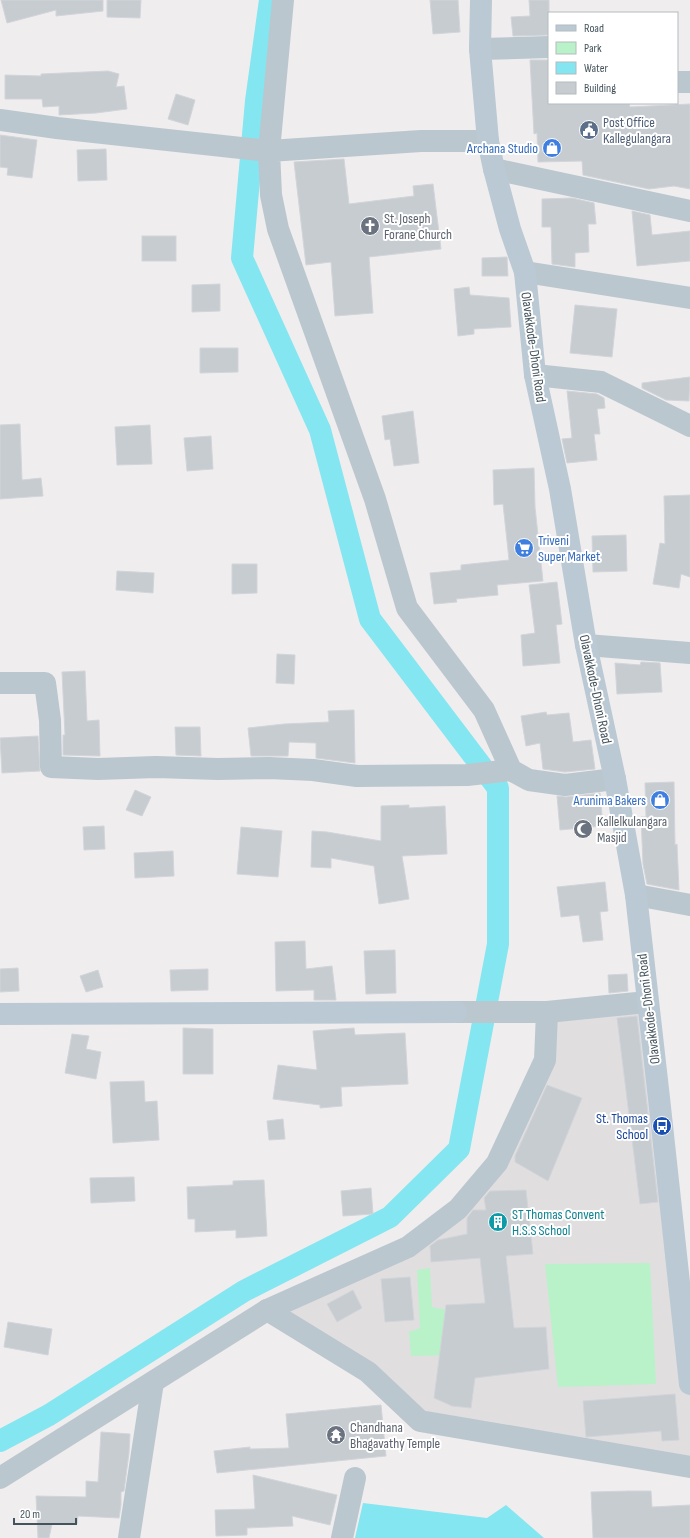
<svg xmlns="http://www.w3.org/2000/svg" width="690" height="1538" viewBox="0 0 690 1538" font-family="'Sofia Sans Condensed',sans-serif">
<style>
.education{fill:#e1dee0}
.green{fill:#b9f1c8}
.water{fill:#84e6f0}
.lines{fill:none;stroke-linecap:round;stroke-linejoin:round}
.canal{stroke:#84e6f0;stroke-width:22}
.building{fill:#c7ccd1;stroke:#d1d5da}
.street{stroke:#bbc7ce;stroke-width:22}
.secondary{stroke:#bac9d3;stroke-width:22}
.labels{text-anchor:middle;stroke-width:4;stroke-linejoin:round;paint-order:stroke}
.service-label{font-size:14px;fill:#4e5e75;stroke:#fff;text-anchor:start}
.shop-label{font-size:14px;fill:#366cbe;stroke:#fff;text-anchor:end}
.worship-label{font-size:14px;fill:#5b616d;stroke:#fff;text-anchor:start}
.street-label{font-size:14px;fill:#45545c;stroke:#fff}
.transit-label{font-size:14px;fill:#164399;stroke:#fff;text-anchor:end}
.culture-label{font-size:14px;fill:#0d838f;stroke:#fff;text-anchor:start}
</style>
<rect width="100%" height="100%" fill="#f0edee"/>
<!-- education -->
<path class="education" d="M 647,1002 L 690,1384 L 690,1467 L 420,1421 L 267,1310 L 458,1209 L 536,1080 L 547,1012 Z"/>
<!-- green -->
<g class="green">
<path d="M 650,1263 L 656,1384 L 558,1387 L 545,1264 Z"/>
<path d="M 430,1268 L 432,1307 L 457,1312 L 457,1355 L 411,1356 L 409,1332 L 420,1328 L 417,1270 Z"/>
</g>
<!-- water -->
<path class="water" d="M 363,1503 L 487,1518 L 506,1505 L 544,1538 L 355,1538 Z"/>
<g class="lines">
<!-- canal -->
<path class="canal" d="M 0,1441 L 49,1415 L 244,1291 L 390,1217 L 459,1149 L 498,944 L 498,788 L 370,619 L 320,430 L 242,258 L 256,101 L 270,0"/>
</g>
<!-- building -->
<g class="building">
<path d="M 1,0 L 103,0 L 103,11 L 56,16 L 56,10 L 7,23 Z"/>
<path d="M 107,0 L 141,0 L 140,18 L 107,17 Z"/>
<path d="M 430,0 L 458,0 L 460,32 L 433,34 Z"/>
<path d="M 529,0 L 549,0 L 549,35 L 513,36 L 511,17 L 530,16 Z"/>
<path d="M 530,60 L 549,60 L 549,103 L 629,103 L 630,107 L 690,104 L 690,189 L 674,186 L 649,189 L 583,175 L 582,161 L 538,162 L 537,133 L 534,134 Z"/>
<path d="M 108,71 L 119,74 L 116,87 L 124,86 L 127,109 L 96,113 L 59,115 L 59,106 L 43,107 L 42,99 L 5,99 L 5,75 L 41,76 L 41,74 Z"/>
<path d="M 176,94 L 195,100 L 188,125 L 168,119 Z"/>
<path d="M 0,135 L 37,140 L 32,178 L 7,175 L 8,168 L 0,167 Z"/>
<path d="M 106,149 L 107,180 L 78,181 L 77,150 Z"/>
<path d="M 344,159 L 349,204 L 414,196 L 413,186 L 433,184 L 441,249 L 369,257 L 373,313 L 335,316 L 331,262 L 306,265 L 294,162 Z"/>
<path d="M 572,198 L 594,203 L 596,224 L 588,224 L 589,252 L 575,253 L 575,267 L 552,264 L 551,227 L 542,227 L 542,199 Z"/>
<path d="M 632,211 L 650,215 L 652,235 L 690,231 L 690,261 L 637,266 Z"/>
<rect x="142" y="236" width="34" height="25"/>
<path d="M 507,257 L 508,276 L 482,276 L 482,258 Z"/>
<path d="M 220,284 L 220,311 L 192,312 L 192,285 Z"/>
<path d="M 469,287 L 470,295 L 509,298 L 511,327 L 474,329 L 474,334 L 458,336 L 454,289 Z"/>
<path d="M 575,305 L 617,309 L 612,357 L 570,353 Z"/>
<path d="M 200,348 L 238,348 L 238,372 L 200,373 Z"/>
<path d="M 690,377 L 689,401 L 666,400 L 642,388 L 642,383 Z"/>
<path d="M 567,391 L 597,394 L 604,398 L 605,408 L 597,409 L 600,434 L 594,434 L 597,460 L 567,463 L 562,439 L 572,438 Z"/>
<path d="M 413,411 L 419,463 L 394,466 L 390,439 L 385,440 L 382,416 Z"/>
<path d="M 20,424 L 22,480 L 41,478 L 43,496 L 0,499 L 0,425 Z"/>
<path d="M 150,425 L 152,464 L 117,465 L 115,427 Z"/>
<path d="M 211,436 L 213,469 L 187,471 L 184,438 Z"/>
<path d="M 534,468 L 535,507 L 543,581 L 497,585 L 498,595 L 456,599 L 457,602 L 434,604 L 430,573 L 461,570 L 461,565 L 509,560 L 503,504 L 494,505 L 493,470 Z"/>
<path d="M 690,495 L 690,577 L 681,574 L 679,588 L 653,584 L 660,543 L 665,544 L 664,496 Z"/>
<path d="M 626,535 L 627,571 L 593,572 L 592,536 Z"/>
<path d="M 232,564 L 257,564 L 257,593 L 232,594 Z"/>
<path d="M 117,571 L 154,573 L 153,593 L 116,590 Z"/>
<path d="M 557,582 L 562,624 L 556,625 L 560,663 L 523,666 L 521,635 L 535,633 L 529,585 Z"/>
<path d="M 277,654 L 295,655 L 294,684 L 276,683 Z"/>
<path d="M 641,662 L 660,663 L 662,692 L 617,694 L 615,663 L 640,665 Z"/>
<path d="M 85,671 L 87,721 L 99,720 L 100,756 L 63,755 L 63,735 L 65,735 L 62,672 Z"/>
<path d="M 354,710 L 355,763 L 316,758 L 316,743 L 289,742 L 288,756 L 251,756 L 248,728 L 284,724 L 329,722 L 328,711 Z"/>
<path d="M 546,712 L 547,715 L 569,713 L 573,742 L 591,740 L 595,769 L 565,772 L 543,769 L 540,743 L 526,746 L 521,716 Z"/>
<path d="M 175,727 L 200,727 L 201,756 L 176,755 Z"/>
<path d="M 38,736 L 40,771 L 2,773 L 0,738 Z"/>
<path d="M 674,782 L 675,845 L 677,844 L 679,890 L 647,884 L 643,864 L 641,817 L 646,817 L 645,783 Z"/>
<path d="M 135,790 L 151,797 L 142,816 L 126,810 Z"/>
<path d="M 600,793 L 603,826 L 560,830 L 557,796 L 566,797 Z"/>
<path d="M 409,805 L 409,808 L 445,806 L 447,854 L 402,856 L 409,899 L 379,904 L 374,866 L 331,858 L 331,868 L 311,867 L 312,831 L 327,832 L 381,841 L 381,806 Z"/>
<path d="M 104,826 L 105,849 L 84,850 L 83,827 Z"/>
<path d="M 241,827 L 282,831 L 278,877 L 237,874 Z"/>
<path d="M 173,851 L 174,876 L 135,878 L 134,853 Z"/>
<path d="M 605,882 L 608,911 L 600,912 L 603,940 L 583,942 L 579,915 L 561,917 L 557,887 Z"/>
<path d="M 305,941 L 306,969 L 332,966 L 336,1000 L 314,1000 L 314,990 L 276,991 L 275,942 Z"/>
<path d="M 395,950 L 396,993 L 366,994 L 364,951 Z"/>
<path d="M 18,968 L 19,991 L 0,992 L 0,969 Z"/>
<path d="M 208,969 L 208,990 L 171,991 L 170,970 Z"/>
<path d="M 98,970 L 103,987 L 86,992 L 80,976 Z"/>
<path d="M 627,974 L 628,991 L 609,993 L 608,975 Z"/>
<path d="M 637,1016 L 658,1202 L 640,1204 L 617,1018 Z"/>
<path d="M 183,1028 L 213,1029 L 213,1074 L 183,1074 Z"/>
<path d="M 354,1028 L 355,1035 L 405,1033 L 408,1084 L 341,1087 L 342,1106 L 320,1108 L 320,1105 L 273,1099 L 278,1065 L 317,1070 L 313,1031 Z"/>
<path d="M 72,1034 L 89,1036 L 86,1049 L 101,1052 L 96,1079 L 65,1073 Z"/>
<path d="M 144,1081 L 145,1102 L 157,1101 L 159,1140 L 113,1143 L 110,1082 Z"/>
<path d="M 547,1085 L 582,1098 L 548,1181 L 515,1162 L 515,1156 Z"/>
<path d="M 283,1119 L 285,1139 L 269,1140 L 267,1121 Z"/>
<path d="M 134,1177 L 135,1201 L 91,1203 L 90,1178 Z"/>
<path d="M 264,1180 L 267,1236 L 236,1238 L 236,1230 L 195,1232 L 195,1219 L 188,1219 L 187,1187 L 233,1185 L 233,1181 Z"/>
<path d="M 371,1188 L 373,1214 L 343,1216 L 341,1191 Z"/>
<path d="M 526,1190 L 533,1254 L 506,1256 L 514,1328 L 546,1327 L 549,1369 L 475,1378 L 471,1408 L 452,1406 L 434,1398 L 446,1305 L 485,1303 L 480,1258 L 431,1262 L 430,1246 L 438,1240 L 467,1234 L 467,1218 L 473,1210 L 486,1210 L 484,1198 L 490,1191 Z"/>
<path d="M 410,1277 L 414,1320 L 385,1322 L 381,1279 Z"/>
<path d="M 353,1290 L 362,1308 L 337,1322 L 327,1304 Z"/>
<path d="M 8,1322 L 52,1329 L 48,1355 L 4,1347 Z"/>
<path d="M 675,1394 L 679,1440 L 662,1441 L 661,1431 L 586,1437 L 583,1401 Z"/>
<path d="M 381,1405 L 386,1456 L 217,1473 L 214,1451 L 250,1447 L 250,1449 L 289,1448 L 286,1414 Z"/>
<path d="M 101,1432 L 130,1434 L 129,1453 L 124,1491 L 121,1492 L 121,1505 L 119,1518 L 78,1516 L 77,1524 L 52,1524 L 49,1538 L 38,1538 L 36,1496 L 86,1497 L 86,1481 L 98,1482 Z"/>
<path d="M 253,1475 L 337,1495 L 330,1525 L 292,1516 L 293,1526 L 247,1528 L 247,1535 L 216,1536 L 215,1510 L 255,1509 Z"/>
<path d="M 629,1491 L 651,1491 L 652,1507 L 690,1505 L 690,1538 L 593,1538 L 591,1492 Z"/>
</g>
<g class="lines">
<!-- street -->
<g class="street">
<path d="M 480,49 L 549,47"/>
<path d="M 677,82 L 690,82"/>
<path d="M 0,120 L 57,128 L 269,151 L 283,0"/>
<path d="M 488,141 L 421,141 L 269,151 L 271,195 L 278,229 L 375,499 L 407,608 L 484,710 L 511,770 L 529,780 L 565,785 L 615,779"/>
<path d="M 494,169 L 690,211"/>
<path d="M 525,272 L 690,298"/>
<path d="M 535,375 L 601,382 L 690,426"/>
<path d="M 586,645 L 690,653"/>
<path d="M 0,683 L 45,683 L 50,720 L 51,767 L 98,769 L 156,767 L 218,769 L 269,768 L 313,770 L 357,776 L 467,775 L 511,770"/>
<path d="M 636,895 L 690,905"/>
<path d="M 456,1012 L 547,1012 L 647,1002"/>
<path d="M 267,1310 L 368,1372 L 420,1421 L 690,1467"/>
<path d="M 0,1478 L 267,1310 L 408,1247 L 458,1209 L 497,1163 L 545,1060 L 547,1012"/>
<path d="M 129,1538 L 153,1382"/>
<path d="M 342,1538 L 355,1478"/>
</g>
<!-- secondary -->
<g class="secondary">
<path d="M 481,0 L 480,49 L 488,141 L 494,169 L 510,229 L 525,272 L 535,375 L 560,489 L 586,645 L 615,779 L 636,895 L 659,1098 L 690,1384"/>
<path d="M 0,1014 L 456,1012"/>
</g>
</g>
<!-- icons -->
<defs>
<symbol id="civic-disc" viewBox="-11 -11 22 22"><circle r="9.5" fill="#5c6f8a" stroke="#fff"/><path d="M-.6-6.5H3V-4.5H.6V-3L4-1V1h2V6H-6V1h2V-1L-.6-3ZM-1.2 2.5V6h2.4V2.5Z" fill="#fff"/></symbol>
<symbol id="shop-disc" viewBox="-11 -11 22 22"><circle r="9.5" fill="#3f7fe0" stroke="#fff"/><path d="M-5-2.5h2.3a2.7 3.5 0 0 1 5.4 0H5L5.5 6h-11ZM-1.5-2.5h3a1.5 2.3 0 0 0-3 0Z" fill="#fff"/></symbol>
<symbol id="church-disc" viewBox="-11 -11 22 22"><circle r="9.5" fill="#6b7280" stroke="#fff"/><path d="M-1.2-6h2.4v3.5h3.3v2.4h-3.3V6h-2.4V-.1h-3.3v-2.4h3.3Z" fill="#fff"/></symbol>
<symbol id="supermarket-disc" viewBox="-11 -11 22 22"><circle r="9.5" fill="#3f7fe0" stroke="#fff"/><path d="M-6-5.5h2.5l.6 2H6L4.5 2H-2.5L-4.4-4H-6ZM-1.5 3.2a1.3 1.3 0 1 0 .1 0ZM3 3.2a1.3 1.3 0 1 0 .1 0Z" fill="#fff"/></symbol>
<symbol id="mosque-disc" viewBox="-11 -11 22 22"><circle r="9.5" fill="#6b7280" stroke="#fff"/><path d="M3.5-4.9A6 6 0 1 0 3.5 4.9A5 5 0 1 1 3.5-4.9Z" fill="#fff"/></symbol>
<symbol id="bus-disc" viewBox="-11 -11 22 22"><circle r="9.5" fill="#1a4fb4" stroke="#fff"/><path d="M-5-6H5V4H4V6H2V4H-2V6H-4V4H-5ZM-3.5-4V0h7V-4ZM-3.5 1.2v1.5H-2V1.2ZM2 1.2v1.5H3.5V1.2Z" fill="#fff"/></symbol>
<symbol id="building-disc" viewBox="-11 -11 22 22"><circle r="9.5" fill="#0f9aa8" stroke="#fff"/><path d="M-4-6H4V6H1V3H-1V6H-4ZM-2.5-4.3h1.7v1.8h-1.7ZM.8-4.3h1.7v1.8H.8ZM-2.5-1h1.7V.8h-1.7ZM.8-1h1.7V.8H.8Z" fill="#fff"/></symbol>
<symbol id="temple-disc" viewBox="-11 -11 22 22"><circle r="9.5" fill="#6b7280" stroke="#fff"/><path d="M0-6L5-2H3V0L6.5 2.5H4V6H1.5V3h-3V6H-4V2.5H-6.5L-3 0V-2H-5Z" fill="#fff"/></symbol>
</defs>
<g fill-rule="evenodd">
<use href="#civic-disc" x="578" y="119" width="22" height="22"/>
<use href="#shop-disc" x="541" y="137" width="22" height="22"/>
<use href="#church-disc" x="359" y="215" width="22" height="22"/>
<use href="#supermarket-disc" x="513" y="537" width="22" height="22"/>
<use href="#shop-disc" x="649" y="789" width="22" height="22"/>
<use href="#mosque-disc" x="572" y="818" width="22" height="22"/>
<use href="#bus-disc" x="651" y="1115" width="22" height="22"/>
<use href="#building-disc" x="487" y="1211" width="22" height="22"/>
<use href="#temple-disc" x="325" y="1424" width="22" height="22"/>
</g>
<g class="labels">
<!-- service labels -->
<g class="service-label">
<text x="603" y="127">Post Office<tspan x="603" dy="16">Kallegulangara</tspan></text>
</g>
<!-- shop labels -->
<g class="shop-label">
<text x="538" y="153">Archana Studio</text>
<text x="538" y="545" text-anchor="start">Triveni<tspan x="538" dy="16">Super Market</tspan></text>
<text x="646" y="805">Arunima Bakers</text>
</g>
<!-- worship labels -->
<g class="worship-label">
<text x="384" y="223">St. Joseph<tspan x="384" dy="16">Forane Church</tspan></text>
<text x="597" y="826">Kallelkulangara<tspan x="597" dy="16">Masjid</tspan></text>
<text x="350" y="1432">Chandhana<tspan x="350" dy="16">Bhagavathy Temple</tspan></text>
</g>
<!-- street labels -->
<g class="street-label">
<text transform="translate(534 347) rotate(82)" y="5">Olavakkode-Dhoni Road</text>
<text transform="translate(596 689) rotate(78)" y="5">Olavakkode-Dhoni Road</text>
<text transform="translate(648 1009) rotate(-97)" y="5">Olavakkode-Dhoni Road</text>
</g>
<!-- transit labels -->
<g class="transit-label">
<text x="648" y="1123">St. Thomas<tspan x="648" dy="16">School</tspan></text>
</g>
<!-- culture labels -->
<g class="culture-label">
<text x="512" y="1219">ST Thomas Convent<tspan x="512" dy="16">H.S.S School</tspan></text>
</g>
</g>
<!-- legend -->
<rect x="548" y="12" width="130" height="92" fill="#ffffff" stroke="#b5bbbe"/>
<rect x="556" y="25" width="20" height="6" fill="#bac9d3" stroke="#b5bbbe"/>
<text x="584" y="32" font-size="12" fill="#45545c">Road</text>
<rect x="556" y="42" width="20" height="12" fill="#b9f1c8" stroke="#b5bbbe"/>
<text x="584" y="52" font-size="12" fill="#45545c">Park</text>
<rect x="556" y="62" width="20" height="12" fill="#84e6f0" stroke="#b5bbbe"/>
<text x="584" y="72" font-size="12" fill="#45545c">Water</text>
<rect x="556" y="82" width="20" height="12" fill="#c7ccd1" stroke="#b5bbbe"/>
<text x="584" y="92" font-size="12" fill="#45545c">Building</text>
<!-- scale -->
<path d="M14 1518v6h62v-6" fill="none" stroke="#45545c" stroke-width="2"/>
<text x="20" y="1518" font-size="12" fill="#45545c" stroke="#ffffff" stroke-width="3" paint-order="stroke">20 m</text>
</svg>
